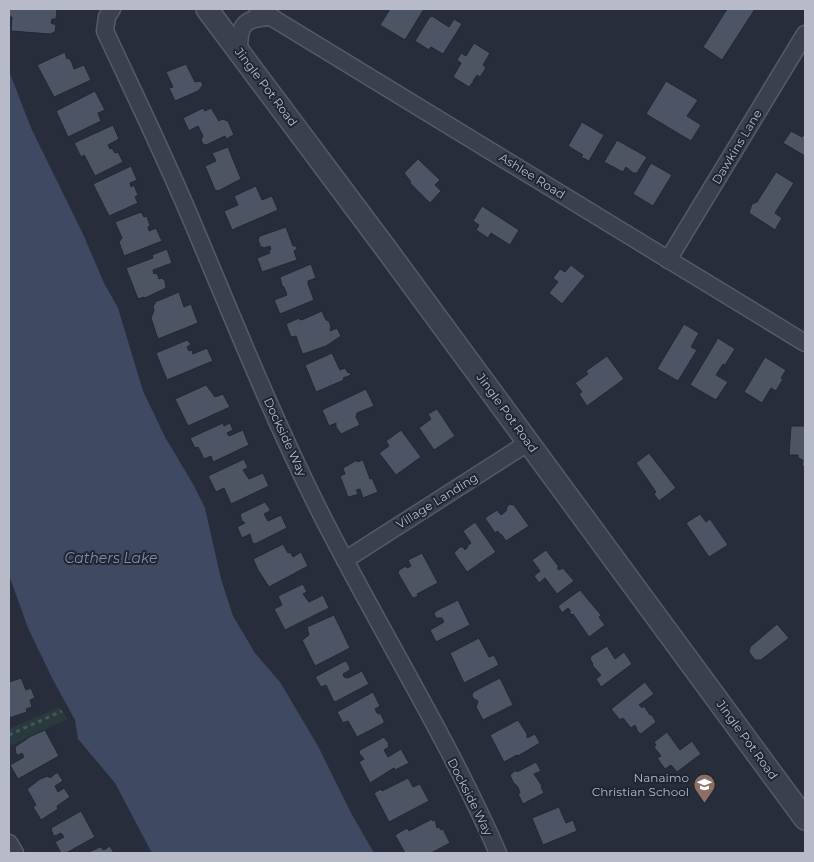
<svg xmlns="http://www.w3.org/2000/svg" width="814" height="862" viewBox="0 0 814 862" font-family="Montserrat,sans-serif">
<style>
.green{fill:#293a3d}
.water{fill:#3e4a62}
.building{fill:#4d5565;stroke:#212733}
.lines{fill:none;stroke-linecap:round;stroke-linejoin:round}
.minor-casing{stroke:#555b67;stroke-width:19}
.tertiary-casing{stroke:#555b67;stroke-width:24}
.path{stroke:#48575b;stroke-width:3;stroke-dasharray:4 4;stroke-linecap:butt}
.minor{stroke:#3a404c;stroke-width:16}
.tertiary{stroke:#3a404c;stroke-width:21}
.labels{text-anchor:middle;stroke-width:4;stroke-linejoin:round;paint-order:stroke}
.street-label{font-size:12px;fill:#b6bbc7;stroke:#1f2531}
.poi-label{font-size:12px;fill:#b6bbc7;stroke:#1f2531;text-anchor:end}
.water-label{font-size:14px;font-style:italic;fill:#818eab;stroke:#1f2531}
</style>
<rect width="100%" height="100%" fill="#272d3b"/>
<!-- green -->
<path class="green" d="M 59,707 L 68,719 L 9,746 L 9,729 Z"/>
<!-- water -->
<path class="water" d="M 9,71 L 31,128 L 83,234 L 104,283 L 118,308 L 143,391 L 165,437 L 193,484 L 205,508 L 221,579 L 233,616 L 255,653 L 280,682 L 318,746 L 351,813 L 374,853 L 152,853 L 115,783 L 78,739 L 75,720 L 52,678 L 28,628 L 9,575 Z"/>
<!-- building -->
<g class="building">
<path d="M 9,9 L 57,9 L 56,19 L 52,19 L 51,23 L 56,25 L 55,32 L 50,34 L 11,31 L 12,17 L 9,17 Z"/>
<path d="M 390,9 L 424,9 L 405,40 L 380,25 Z"/>
<path d="M 727,9 L 755,9 L 722,60 L 703,47 Z"/>
<path d="M 432,16 L 449,27 L 454,19 L 462,24 L 443,54 L 431,47 L 429,50 L 415,41 L 429,18 Z"/>
<path d="M 474,43 L 490,53 L 483,65 L 486,68 L 480,77 L 477,75 L 473,81 L 474,81 L 469,87 L 453,77 L 461,63 L 457,60 L 461,53 L 466,56 Z"/>
<path d="M 65,52 L 67,59 L 69,58 L 72,63 L 74,69 L 84,65 L 91,80 L 54,97 L 37,65 Z"/>
<path d="M 186,64 L 195,82 L 201,81 L 203,85 L 198,91 L 175,101 L 169,88 L 173,87 L 166,72 Z"/>
<path d="M 666,81 L 698,100 L 687,116 L 701,125 L 691,141 L 646,114 Z"/>
<path d="M 95,91 L 105,110 L 98,113 L 101,121 L 68,137 L 56,111 Z"/>
<path d="M 203,108 L 205,111 L 211,108 L 219,121 L 222,119 L 228,121 L 234,135 L 226,139 L 225,136 L 206,145 L 203,144 L 201,140 L 203,136 L 198,126 L 189,131 L 183,118 Z"/>
<path d="M 582,122 L 604,135 L 589,161 L 581,157 L 583,155 L 568,146 Z"/>
<path d="M 113,125 L 119,139 L 108,145 L 110,149 L 112,148 L 115,153 L 118,152 L 123,162 L 95,176 L 84,155 L 81,157 L 74,143 Z"/>
<path d="M 791,131 L 802,137 L 805,134 L 805,156 L 783,143 Z"/>
<path d="M 617,140 L 647,157 L 637,173 L 633,173 L 626,167 L 623,172 L 604,162 Z"/>
<path d="M 228,147 L 241,179 L 218,191 L 215,190 L 205,166 L 216,161 L 212,153 Z"/>
<path d="M 418,159 L 440,180 L 435,185 L 441,191 L 430,203 L 410,183 L 411,182 L 404,173 Z"/>
<path d="M 651,163 L 672,175 L 653,206 L 633,194 Z"/>
<path d="M 131,166 L 137,180 L 130,183 L 131,187 L 134,185 L 138,195 L 135,197 L 138,203 L 109,216 L 93,184 Z"/>
<path d="M 776,172 L 794,183 L 775,213 L 782,218 L 775,230 L 749,213 L 752,204 L 757,202 Z"/>
<path d="M 256,186 L 262,200 L 272,196 L 278,210 L 232,230 L 224,211 L 238,205 L 234,196 Z"/>
<path d="M 482,206 L 519,230 L 510,245 L 491,233 L 488,238 L 476,230 L 479,225 L 473,221 Z"/>
<path d="M 141,212 L 144,217 L 147,216 L 150,226 L 148,227 L 149,231 L 156,228 L 162,241 L 124,256 L 119,242 L 122,238 L 115,222 Z"/>
<path d="M 286,227 L 293,246 L 296,246 L 297,249 L 294,251 L 297,260 L 262,272 L 257,258 L 270,253 L 269,250 L 271,249 L 270,246 L 264,248 L 260,246 L 258,239 L 260,236 Z"/>
<path d="M 167,249 L 172,263 L 153,270 L 154,274 L 157,273 L 159,279 L 162,278 L 165,281 L 166,288 L 145,298 L 144,297 L 138,299 L 126,268 L 153,258 L 152,255 Z"/>
<path d="M 311,264 L 316,278 L 308,281 L 308,284 L 314,300 L 280,314 L 274,300 L 287,295 L 284,287 L 282,286 L 280,277 Z"/>
<path d="M 571,265 L 585,276 L 562,304 L 549,293 L 558,282 L 553,278 L 560,269 L 565,272 Z"/>
<path d="M 179,292 L 184,307 L 191,304 L 198,323 L 158,339 L 151,318 L 154,311 L 153,305 L 155,304 L 155,302 Z"/>
<path d="M 322,311 L 326,320 L 329,321 L 331,327 L 330,331 L 337,328 L 341,336 L 326,346 L 303,354 L 302,353 L 296,336 L 291,337 L 286,324 L 299,318 L 300,320 L 304,319 Z"/>
<path d="M 684,324 L 699,333 L 691,347 L 697,350 L 678,381 L 657,369 Z"/>
<path d="M 718,338 L 735,349 L 725,365 L 723,364 L 716,375 L 728,382 L 716,400 L 690,385 Z"/>
<path d="M 187,340 L 191,344 L 187,347 L 189,351 L 192,350 L 193,354 L 207,348 L 213,361 L 167,380 L 156,353 Z"/>
<path d="M 332,353 L 340,370 L 345,368 L 348,373 L 350,372 L 351,375 L 343,378 L 344,380 L 316,392 L 305,365 Z"/>
<path d="M 607,356 L 624,379 L 587,406 L 579,394 L 582,392 L 575,383 L 588,374 L 586,371 Z"/>
<path d="M 765,357 L 786,370 L 781,378 L 783,379 L 776,391 L 771,388 L 762,403 L 744,392 Z"/>
<path d="M 206,385 L 215,397 L 223,394 L 230,407 L 188,426 L 175,399 Z"/>
<path d="M 366,389 L 374,406 L 357,413 L 356,417 L 360,425 L 341,434 L 336,427 L 336,423 L 329,426 L 322,410 Z"/>
<path d="M 437,409 L 455,436 L 434,450 L 419,428 L 431,419 L 428,414 Z"/>
<path d="M 223,423 L 224,426 L 230,423 L 233,430 L 227,433 L 229,436 L 243,430 L 249,445 L 213,462 L 211,456 L 204,459 L 198,447 L 195,448 L 190,438 Z"/>
<path d="M 791,426 L 805,426 L 805,467 L 802,466 L 803,460 L 798,458 L 798,455 L 789,455 Z"/>
<path d="M 401,430 L 421,457 L 396,475 L 379,453 L 389,446 L 386,441 Z"/>
<path d="M 649,453 L 676,488 L 659,501 L 654,494 L 656,492 L 636,463 Z"/>
<path d="M 244,459 L 248,468 L 243,470 L 249,479 L 263,473 L 269,486 L 231,504 L 224,488 L 216,492 L 208,476 Z"/>
<path d="M 357,460 L 357,462 L 363,460 L 370,479 L 372,478 L 378,492 L 363,498 L 360,489 L 356,490 L 358,493 L 356,495 L 348,497 L 340,476 L 345,474 L 343,468 Z"/>
<path d="M 265,502 L 270,509 L 270,511 L 264,514 L 268,521 L 281,515 L 287,528 L 255,544 L 252,542 L 250,534 L 242,538 L 237,527 L 245,523 L 242,521 L 240,514 Z"/>
<path d="M 510,504 L 514,505 L 529,526 L 506,541 L 501,534 L 500,535 L 498,531 L 495,533 L 485,518 L 497,510 L 501,515 L 506,511 L 507,507 Z"/>
<path d="M 700,514 L 706,522 L 710,519 L 728,545 L 709,557 L 686,523 Z"/>
<path d="M 475,522 L 496,552 L 467,572 L 454,553 L 460,547 L 463,547 L 465,550 L 468,547 L 467,546 L 471,543 L 463,531 Z"/>
<path d="M 283,544 L 288,553 L 290,552 L 293,557 L 301,552 L 308,566 L 269,587 L 258,570 L 253,559 Z"/>
<path d="M 546,550 L 559,567 L 557,568 L 559,570 L 563,568 L 574,581 L 557,594 L 545,578 L 539,583 L 534,576 L 540,571 L 532,560 Z"/>
<path d="M 422,553 L 438,583 L 417,594 L 418,596 L 414,598 L 412,597 L 398,573 L 399,570 L 406,566 L 407,568 L 411,566 L 408,560 Z"/>
<path d="M 303,584 L 307,592 L 303,594 L 309,602 L 323,595 L 329,608 L 285,630 L 274,609 L 282,605 L 278,596 Z"/>
<path d="M 580,590 L 601,615 L 599,617 L 605,625 L 589,637 L 573,614 L 572,615 L 569,612 L 571,611 L 568,608 L 562,613 L 558,606 Z"/>
<path d="M 458,600 L 470,625 L 436,642 L 430,630 L 444,622 L 442,618 L 436,618 L 434,614 L 436,611 Z"/>
<path d="M 334,615 L 350,648 L 315,666 L 302,640 L 309,635 L 307,627 Z"/>
<path d="M 777,624 L 789,638 L 761,660 L 755,660 L 749,652 L 750,647 Z"/>
<path d="M 479,638 L 489,657 L 494,655 L 499,665 L 464,683 L 450,653 Z"/>
<path d="M 607,646 L 615,659 L 624,652 L 632,664 L 601,687 L 596,679 L 601,675 L 592,665 L 593,664 L 590,659 L 591,656 Z"/>
<path d="M 345,661 L 347,662 L 350,668 L 350,670 L 343,674 L 344,677 L 348,678 L 362,671 L 369,684 L 335,702 L 333,700 L 326,685 L 321,687 L 315,677 Z"/>
<path d="M 21,678 L 26,690 L 31,688 L 35,698 L 30,700 L 32,707 L 26,709 L 27,712 L 9,718 L 9,682 Z"/>
<path d="M 500,678 L 513,705 L 483,720 L 476,707 L 478,701 L 474,699 L 472,696 L 473,692 Z"/>
<path d="M 645,682 L 654,694 L 639,705 L 642,708 L 644,706 L 650,715 L 652,715 L 656,722 L 641,734 L 638,732 L 635,725 L 631,728 L 623,718 L 620,720 L 611,709 Z"/>
<path d="M 373,692 L 380,706 L 375,709 L 377,713 L 381,714 L 384,721 L 384,723 L 357,737 L 348,721 L 343,723 L 337,712 Z"/>
<path d="M 518,720 L 527,734 L 527,738 L 535,734 L 540,743 L 518,756 L 517,755 L 504,762 L 490,735 Z"/>
<path d="M 45,730 L 59,756 L 18,779 L 10,765 L 24,757 L 22,753 L 19,755 L 16,754 L 15,747 L 31,736 Z"/>
<path d="M 667,732 L 680,750 L 692,741 L 701,754 L 677,772 L 671,765 L 665,769 L 657,758 L 661,756 L 654,747 L 656,745 L 654,742 Z"/>
<path d="M 384,737 L 389,744 L 388,744 L 389,747 L 384,750 L 388,757 L 401,749 L 409,763 L 395,770 L 394,768 L 370,783 L 359,762 L 364,759 L 359,753 L 360,750 Z"/>
<path d="M 536,762 L 541,771 L 534,774 L 542,786 L 541,787 L 544,793 L 523,804 L 518,794 L 520,793 L 518,787 L 513,782 L 510,775 L 516,770 L 517,772 Z"/>
<path d="M 56,773 L 58,773 L 63,781 L 55,786 L 58,792 L 64,788 L 70,797 L 57,806 L 58,809 L 41,820 L 33,807 L 36,805 L 27,789 L 40,779 L 48,776 L 50,778 Z"/>
<path d="M 408,778 L 413,787 L 420,784 L 429,801 L 389,822 L 374,793 L 381,789 L 382,791 Z"/>
<path d="M 559,807 L 566,823 L 573,820 L 577,831 L 543,845 L 532,818 Z"/>
<path d="M 81,811 L 95,837 L 66,853 L 61,853 L 55,842 L 64,837 L 61,833 L 55,836 L 53,835 L 51,828 Z"/>
<path d="M 432,819 L 433,821 L 435,820 L 437,828 L 439,827 L 441,830 L 443,829 L 450,843 L 431,853 L 405,853 L 395,835 L 407,828 L 409,831 Z"/>
<path d="M 110,846 L 114,853 L 87,853 L 100,847 L 104,850 Z"/>
</g>
<g class="lines">
<defs>
<g id="minor">
<path d="M 112,9 L 107,17 L 105,31 C 134,93 164,155 191,219 C 232,316 271,414 318,508 C 376,624 446,734 498,853"/>
<path d="M 258,9 L 805,343"/>
<path d="M 239,50 C 239,23 245,18 272,17"/>
<path d="M 668,260 L 805,34"/>
<path d="M 345,560 L 529,442"/>
<path d="M 9,843 L 15,853"/>
</g>
<path id="tertiary" d="M 207,9 L 384,246 L 805,819"/>
</defs>
<!-- minor casing -->
<use href="#minor" class="minor-casing"/>
<!-- tertiary casing -->
<use href="#tertiary" class="tertiary-casing"/>
<!-- path -->
<path class="path" d="M 9,735 L 62,711"/>
<!-- minor -->
<use href="#minor" class="minor"/>
<!-- tertiary -->
<use href="#tertiary" class="tertiary"/>
</g>
<!-- icons -->
<defs>
<symbol id="school-pin" viewBox="-11 -11 22 30"><path d="M0 17L-7.5 6A9.5 9.5 0 1 1 7.5 6Z" fill="#8d6e63" stroke="#1f2531"/><path d="M0-5L7-2L0 1L-7-2ZM-4 1L0 2.5L4 1V4Q0 6-4 4Z" fill="#fff"/></symbol>
</defs>
<g fill-rule="evenodd">
<use href="#school-pin" x="692" y="772" width="25" height="34"/>
</g>
<g class="labels">
<!-- street labels -->
<g class="street-label">
<text transform="translate(266 87) rotate(53)" y="4">Jingle Pot Road</text>
<text transform="translate(737 147) rotate(-59)" y="4">Dawkins Lane</text>
<text transform="translate(532 176) rotate(32)" y="4">Ashlee Road</text>
<text transform="translate(507 413) rotate(54)" y="4">Jingle Pot Road</text>
<text transform="translate(285 437) rotate(65)" y="4">Dockside Way</text>
<text transform="translate(437 501) rotate(-32)" y="4">Village Landing</text>
<text transform="translate(747 740) rotate(54)" y="4">Jingle Pot Road</text>
<text transform="translate(470 797) rotate(63)" y="4">Dockside Way</text>
</g>
<!-- poi labels -->
<g class="poi-label">
<text x="689" y="782">Nanaimo<tspan x="689" dy="14">Christian School</tspan></text>
</g>
<!-- water labels -->
<g class="water-label">
<text x="111" y="563">Cathers Lake</text>
</g>
</g>
<!-- border -->
<rect width="814" height="862" fill="none" stroke="#b6bbc7" stroke-width="20"/>
</svg>
